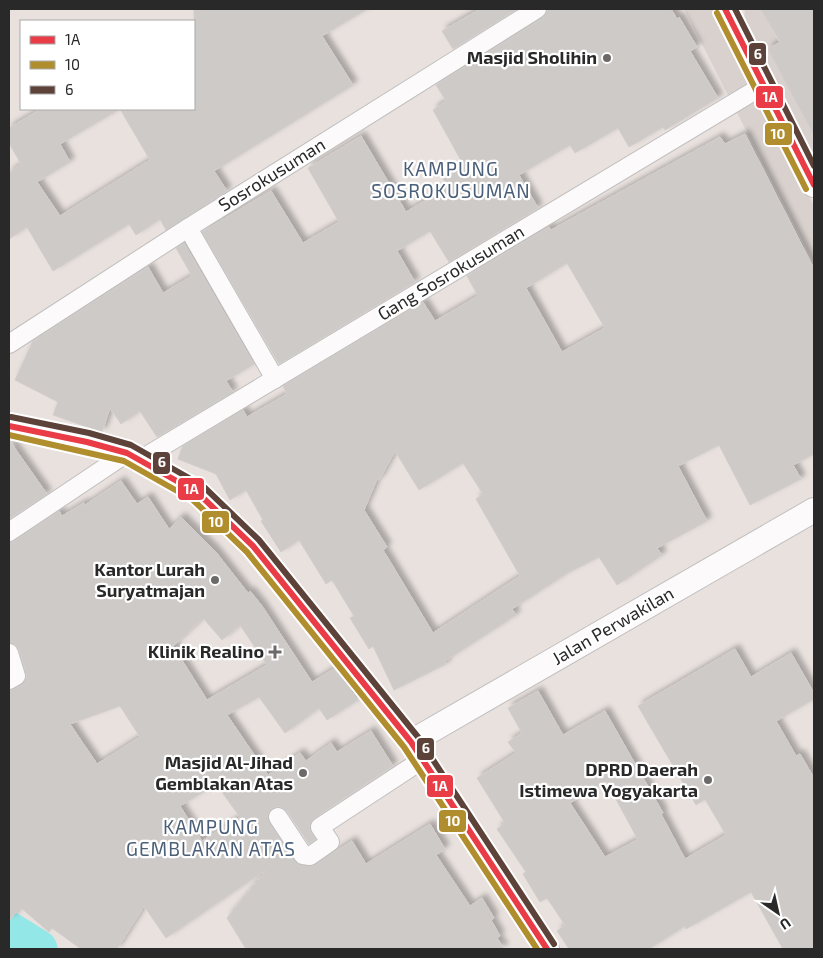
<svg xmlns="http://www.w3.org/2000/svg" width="823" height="958" viewBox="0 0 823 958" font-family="'Exo 2',sans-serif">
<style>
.plaza{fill:#d8d1ce}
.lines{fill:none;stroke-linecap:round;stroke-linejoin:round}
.river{stroke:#94e7e7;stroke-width:39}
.building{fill:#cecac8;stroke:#d2cdcb;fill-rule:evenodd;filter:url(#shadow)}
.street-casing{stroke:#c1bfbf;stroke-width:20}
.secondary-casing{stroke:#c1bfbf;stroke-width:26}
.street{stroke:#fcfafa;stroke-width:18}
.secondary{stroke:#fcfafa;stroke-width:24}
.bus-1-casing{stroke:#fff;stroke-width:10}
.bus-2-casing{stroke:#fff;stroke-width:10}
.bus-3-casing{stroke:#fff;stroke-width:10}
.bus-1{stroke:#e93c46;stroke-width:6}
.bus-2{stroke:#b08e2e;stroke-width:6}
.bus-3{stroke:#5c4238;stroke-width:6}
.poi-dot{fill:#6c6968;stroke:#fff;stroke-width:2}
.labels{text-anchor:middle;stroke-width:4.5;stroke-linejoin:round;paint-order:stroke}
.poi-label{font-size:18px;font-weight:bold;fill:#292929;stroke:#fff;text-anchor:end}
.street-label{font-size:18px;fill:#292929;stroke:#fff}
.neighbourhood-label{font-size:19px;letter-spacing:1px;fill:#4b5f78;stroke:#fff}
.line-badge{stroke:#fff;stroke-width:2}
.badge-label{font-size:14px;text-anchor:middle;font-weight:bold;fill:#fff}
</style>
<defs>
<filter id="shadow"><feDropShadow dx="4.5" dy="-4.5" stdDeviation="2.5" flood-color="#0004"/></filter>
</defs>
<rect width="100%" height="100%" fill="#e8e1de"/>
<!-- plaza -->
<g class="plaza">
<path d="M 684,9 L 714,9 L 814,206 L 814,263 Z"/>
<path d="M 745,9 L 762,9 L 814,112 L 814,157 L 744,20 Z"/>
</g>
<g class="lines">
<!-- river -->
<path class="river" d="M 9,931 L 38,949"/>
</g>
<!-- building -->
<g class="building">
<path d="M 194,9 L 367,9 L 322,36 L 353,85 L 214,171 L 227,191 L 166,230 L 160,219 L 136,235 L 129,224 L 53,271 L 27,227 L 9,239 L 9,173 L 21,164 L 9,143 L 9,128 L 41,109 L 194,109 ZM 120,109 L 150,160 L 60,216 L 37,182 L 70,162 L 60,144 Z"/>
<path d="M 480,9 L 517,9 L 453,49 L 442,31 Z"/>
<path d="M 548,9 L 671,9 L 677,19 L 679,17 L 697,47 L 690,51 L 718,98 L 665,130 L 663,127 L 629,147 L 618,128 L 575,153 L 570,145 L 519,175 L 538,208 L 449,262 L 430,231 L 397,251 L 415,282 L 279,364 L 202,232 L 271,191 L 303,243 L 339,222 L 308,168 L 361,136 L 406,212 L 448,187 L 442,177 L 463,164 L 433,110 L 446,101 L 436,85 L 543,18 Z"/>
<path d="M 761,9 L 814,9 L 814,135 L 768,49 L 780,42 Z"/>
<path d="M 745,134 L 814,269 L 814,454 L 793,465 L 801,479 L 750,505 L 719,445 L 678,466 L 707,521 L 657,548 L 662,555 L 617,585 L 599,557 L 566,574 L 512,609 L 516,615 L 445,661 L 446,664 L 394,690 L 373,646 L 369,649 L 350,618 L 354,616 L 332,580 L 326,584 L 299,540 L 281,552 L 261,521 L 263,520 L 246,490 L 230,500 L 216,474 L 178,459 L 183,446 L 243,410 L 247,417 L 287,394 L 283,386 L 423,302 L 435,321 L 478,296 L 467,276 L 549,227 L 551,230 L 720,137 L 725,144 ZM 567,263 L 605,328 L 562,352 L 526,288 ZM 395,451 L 419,490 L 463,463 L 483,494 L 476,499 L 520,576 L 433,633 L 383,550 L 387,547 L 364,510 L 377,479 L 379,480 Z"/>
<path d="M 184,243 L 254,364 L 226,381 L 233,392 L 157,437 L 140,411 L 121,424 L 110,408 L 102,432 L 53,415 L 58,402 L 15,380 L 33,341 L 148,267 L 163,293 L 192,276 L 176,248 Z"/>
<path d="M 9,440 L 47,494 L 9,519 Z"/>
<path d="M 121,481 L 137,504 L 148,497 L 169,529 L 181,517 L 215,551 L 248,593 L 250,591 L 262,606 L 312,682 L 334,669 L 358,700 L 327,720 L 319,708 L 285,733 L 259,697 L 227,715 L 268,775 L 300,753 L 306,761 L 331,743 L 337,752 L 371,731 L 393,766 L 314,818 L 309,828 L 315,839 L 309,844 L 287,811 L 278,806 L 272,808 L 267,817 L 269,822 L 294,861 L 302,866 L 315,865 L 352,841 L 366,864 L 430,824 L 445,849 L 436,855 L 470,906 L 482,898 L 494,918 L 491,920 L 500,936 L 497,938 L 504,949 L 246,949 L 227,918 L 267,869 L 166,938 L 144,906 L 117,949 L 81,949 L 52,928 L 49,932 L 20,907 L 9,921 L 9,691 L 22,685 L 27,677 L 19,649 L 16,645 L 9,643 L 9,542 L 15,541 L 59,511 L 62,516 L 84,503 L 85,505 ZM 203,618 L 222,640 L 240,625 L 267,665 L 207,700 L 173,646 ZM 120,706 L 140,737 L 97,764 L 70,724 ZM 216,784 L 240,817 L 202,841 L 180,806 Z"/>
<path d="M 735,649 L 751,677 L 791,653 L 814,693 L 814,699 L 776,721 L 796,756 L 800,754 L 814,778 L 814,949 L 783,949 L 751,892 L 686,929 L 685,926 L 649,949 L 569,949 L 557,931 L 565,925 L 547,898 L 540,902 L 523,874 L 526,872 L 497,829 L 505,823 L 477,778 L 516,753 L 508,742 L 522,733 L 508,708 L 538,691 L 563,735 L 605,711 L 663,813 L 661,814 L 685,859 L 726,835 L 705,799 L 696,805 L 638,706 ZM 606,781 L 636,836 L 635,836 L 637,840 L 605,857 L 570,803 Z"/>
</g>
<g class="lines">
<defs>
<g id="street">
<path d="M 188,228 L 275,379"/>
<path d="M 9,344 L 188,228 L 537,9"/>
<path d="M 138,461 L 764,85"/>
<path d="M 9,532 L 127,453"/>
<path d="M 9,653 L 16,676 L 9,680"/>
<path d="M 278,817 L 303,855 L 310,856 L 330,842 L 320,827 L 422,760"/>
</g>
<g id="secondary">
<path d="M 725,9 L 814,185"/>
<path d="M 9,426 L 87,442 L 127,453 L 198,493 L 253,546 L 411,742 L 547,949"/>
<path d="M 411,742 L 814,510"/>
</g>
</defs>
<!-- street casing -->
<use href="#street" class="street-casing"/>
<!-- secondary casing -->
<use href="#secondary" class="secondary-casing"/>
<!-- street -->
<use href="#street" class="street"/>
<!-- secondary -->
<use href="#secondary" class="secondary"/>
<defs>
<g id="bus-1">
<path d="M 725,9 L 814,185"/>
<path d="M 9,426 L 87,442 L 127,453 L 198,493 L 253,546 L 411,742 L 547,949"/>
</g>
<g id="bus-2">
<path d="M 717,13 L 806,189"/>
<path d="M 9,435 L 124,461 L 193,500 L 247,552 L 404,747 L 537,949"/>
</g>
<g id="bus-3">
<path d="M 735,9 L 814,166"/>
<path d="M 11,417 L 89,433 L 131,445 L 203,486 L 259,540 L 418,737 L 554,944"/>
</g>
</defs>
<!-- bus-1 casing -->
<use href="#bus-1" class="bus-1-casing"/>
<!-- bus-2 casing -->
<use href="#bus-2" class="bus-2-casing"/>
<!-- bus-3 casing -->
<use href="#bus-3" class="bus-3-casing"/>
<!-- bus-1 -->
<use href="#bus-1" class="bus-1"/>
<!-- bus-2 -->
<use href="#bus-2" class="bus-2"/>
<!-- bus-3 -->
<use href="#bus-3" class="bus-3"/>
</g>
<!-- markers -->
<g class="poi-dot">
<circle cx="607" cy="58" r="5"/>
<circle cx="215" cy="580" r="5"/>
<path d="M272.5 644.5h5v5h5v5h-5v5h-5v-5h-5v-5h5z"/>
<circle cx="303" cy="773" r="5"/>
<circle cx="708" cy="780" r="5"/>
</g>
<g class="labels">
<!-- poi labels -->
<g class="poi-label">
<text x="597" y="64">Masjid Sholihin</text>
<text x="205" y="576">Kantor Lurah<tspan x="205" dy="21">Suryatmajan</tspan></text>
<text x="264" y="658">Klinik Realino</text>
<text x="293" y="769">Masjid Al-Jihad<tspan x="293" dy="21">Gemblakan Atas</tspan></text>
<text x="698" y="776">DPRD Daerah<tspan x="698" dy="21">Istimewa Yogyakarta</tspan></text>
</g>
<!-- street labels -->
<g class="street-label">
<text transform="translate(272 175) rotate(-32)" y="6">Sosrokusuman</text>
<text transform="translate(451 273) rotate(-31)" y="6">Gang Sosrokusuman</text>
<text transform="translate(613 626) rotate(-30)" y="6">Jalan Perwakilan</text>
</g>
<!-- neighbourhood labels -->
<g class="neighbourhood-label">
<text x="451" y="176">KAMPUNG<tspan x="451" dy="22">SOSROKUSUMAN</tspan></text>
<text x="211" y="834">KAMPUNG<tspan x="211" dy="22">GEMBLAKAN ATAS</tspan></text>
</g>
</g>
<g class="line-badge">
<rect x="748" y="42" width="19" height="24" rx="5" fill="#5c4238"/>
<rect x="755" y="85" width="29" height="24" rx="5" fill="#e93c46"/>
<rect x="764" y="122" width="29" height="24" rx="5" fill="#b08e2e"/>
<rect x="152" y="451" width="19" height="24" rx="5" fill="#5c4238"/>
<rect x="177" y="477" width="28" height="24" rx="5" fill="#e93c46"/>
<rect x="201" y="510" width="29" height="24" rx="5" fill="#b08e2e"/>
<rect x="416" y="737" width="19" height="24" rx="5" fill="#5c4238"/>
<rect x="426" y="774" width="28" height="24" rx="5" fill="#e93c46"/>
<rect x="438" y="809" width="29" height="24" rx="5" fill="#b08e2e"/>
</g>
<g class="badge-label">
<text x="758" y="59">6</text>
<text x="770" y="102">1A</text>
<text x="778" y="139">10</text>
<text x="162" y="467">6</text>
<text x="191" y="494">1A</text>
<text x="216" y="527">10</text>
<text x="426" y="753">6</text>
<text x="440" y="791">1A</text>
<text x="453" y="826">10</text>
</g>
<!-- border -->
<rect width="823" height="958" fill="none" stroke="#292929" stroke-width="20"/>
<!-- legend -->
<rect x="20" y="20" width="175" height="90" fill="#ffffff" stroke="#a9a9a9"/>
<rect x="30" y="36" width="25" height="8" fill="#e93c46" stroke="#a9a9a9"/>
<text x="65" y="45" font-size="15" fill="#292929">1A</text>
<rect x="30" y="61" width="25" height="8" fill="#b08e2e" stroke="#a9a9a9"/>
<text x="65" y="70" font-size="15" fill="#292929">10</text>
<rect x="30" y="86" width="25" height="8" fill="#5c4238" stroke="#a9a9a9"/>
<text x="65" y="95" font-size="15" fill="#292929">6</text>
<!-- north arrow -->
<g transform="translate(778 913) rotate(146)" stroke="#ffffff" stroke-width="4" paint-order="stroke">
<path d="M0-4L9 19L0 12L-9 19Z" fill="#292929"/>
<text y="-8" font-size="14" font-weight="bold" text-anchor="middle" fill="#292929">U</text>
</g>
</svg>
